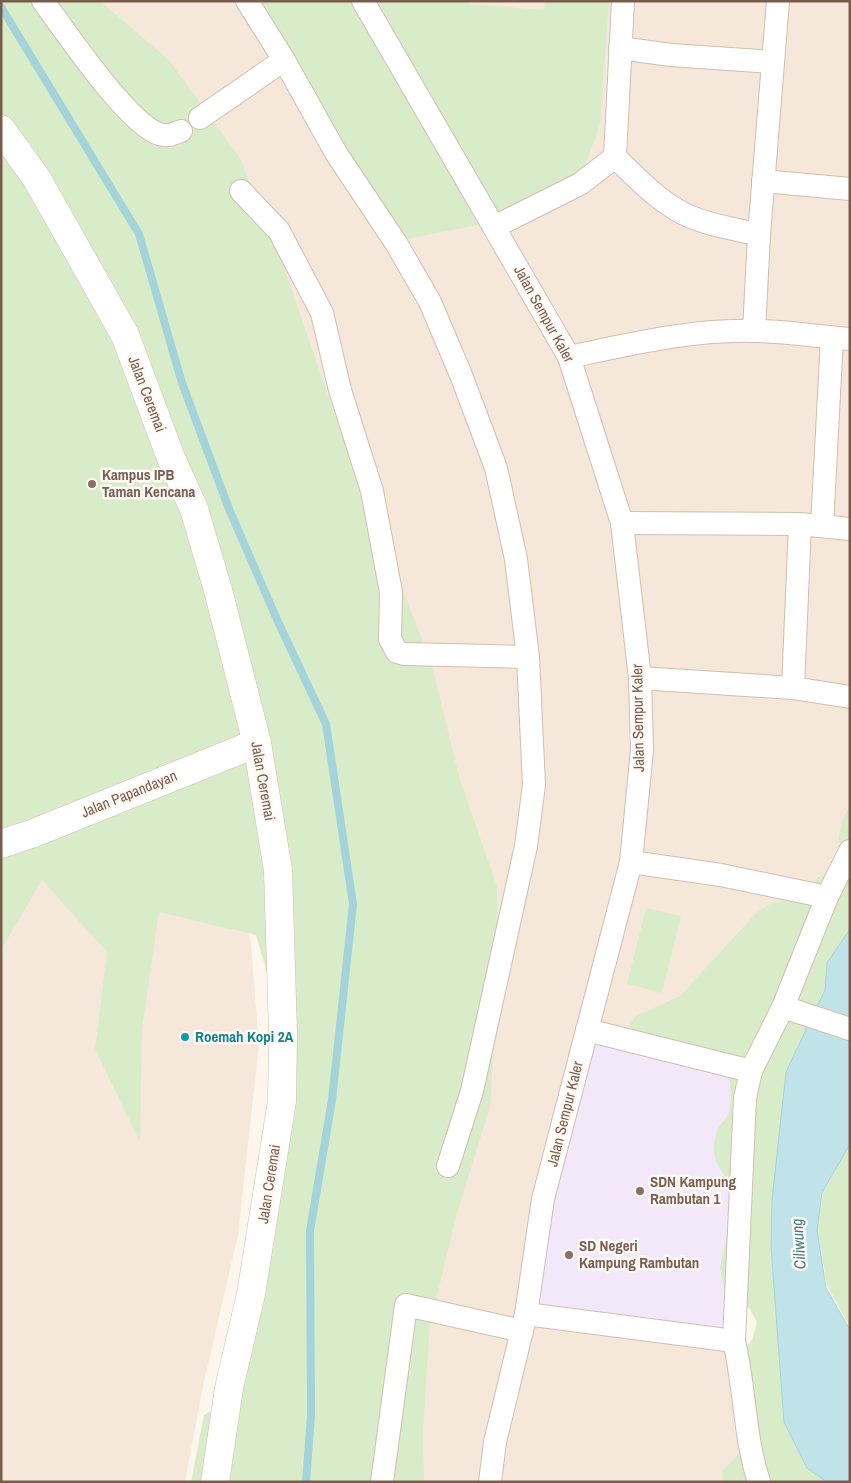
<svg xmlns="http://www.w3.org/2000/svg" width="851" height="1483" viewBox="0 0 851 1483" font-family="'Archivo Narrow',sans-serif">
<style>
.residential{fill:#f5e8da}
.education{fill:#f3e8fa}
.green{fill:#d8ecc9}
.water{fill:#bfe3e8;stroke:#a5d3da}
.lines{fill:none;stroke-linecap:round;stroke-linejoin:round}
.stream{stroke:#a5d3da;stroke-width:8}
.minor-casing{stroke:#d1beb0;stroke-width:24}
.tertiary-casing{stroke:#d1beb0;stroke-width:29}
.minor{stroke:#fff;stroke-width:22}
.tertiary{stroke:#fff;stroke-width:28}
.education-dot{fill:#8d6e63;stroke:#fffaf3;stroke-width:2}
.culture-dot{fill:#0f9aa8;stroke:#fffaf3;stroke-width:2}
.labels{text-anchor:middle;stroke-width:5;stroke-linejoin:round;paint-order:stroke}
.street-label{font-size:15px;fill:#7a5c4d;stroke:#fffaf3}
.education-label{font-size:15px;font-weight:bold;fill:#785e54;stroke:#fffaf3;text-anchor:start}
.culture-label{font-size:15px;font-weight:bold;fill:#0d838f;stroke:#fffaf3;text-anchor:start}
.water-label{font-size:16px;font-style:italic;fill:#437c86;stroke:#fffaf3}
</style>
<rect width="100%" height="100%" fill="#fdf6ec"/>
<!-- residential -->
<g class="residential">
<path d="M 27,1 L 850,1 L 850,851 L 746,1082 L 738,1437 L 744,1482 L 388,1482 L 390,1456 Z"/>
<path d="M 1,239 L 230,818 L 251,945 L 259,1045 L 238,1235 L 203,1386 L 185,1482 L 1,1482 Z"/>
</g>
<!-- education -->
<path class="education" d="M 587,1030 L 751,1071 L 734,1341 L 526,1314 Z"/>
<!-- green -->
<g class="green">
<path d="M 1,1 L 100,1 L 169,60 L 240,158 L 284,267 L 342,436 L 431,662 L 460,780 L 497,886 L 497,1000 L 490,1107 L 457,1213 L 430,1325 L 423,1432 L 424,1482 L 191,1482 L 204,1415 L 237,1397 L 286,1037 L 256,935 L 159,912 L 142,1029 L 140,1142 L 95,1049 L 107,952 L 42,880 L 1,950 Z"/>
<path d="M 253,1 L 468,1 L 470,4 L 544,10 L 545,1 L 609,1 L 600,125 L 583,171 L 498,221 L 391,242 Z"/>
<path d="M 850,806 L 850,929 L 827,963 L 825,990 L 816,1009 L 772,1200 L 771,1246 L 784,1422 L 807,1468 L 827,1482 L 723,1482 L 722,1471 L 744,1449 L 730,1384 L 733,1367 L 740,1353 L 752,1340 L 757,1322 L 749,1308 L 734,1302 L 724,1288 L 720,1268 L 737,1188 C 716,1170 707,1153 719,1127 C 722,1122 727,1118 728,1114 C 733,1102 729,1075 727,1062 L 627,1029 L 636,1016 L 680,996 L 758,911 L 772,903 L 809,899 L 817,878 L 830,870 L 837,856 L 841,822 Z"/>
<path d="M 646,908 L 681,916 L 662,993 L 627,984 Z"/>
<path d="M 850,1145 L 850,1327 L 827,1285 L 817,1230 L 823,1193 Z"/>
</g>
<!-- water -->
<path class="water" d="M 850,929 L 850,1144 L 822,1193 L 817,1230 L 826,1288 L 850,1330 L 850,1482 L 827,1482 L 807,1468 L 784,1422 L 771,1246 L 772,1200 L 786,1072 L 825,990 L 827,963 Z"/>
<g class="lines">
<!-- stream -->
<path class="stream" d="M 1,7 L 139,234 L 182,383 L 229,509 L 279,624 L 326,724 L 353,904 L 332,1100 L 310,1231 L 311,1416 L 306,1482"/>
<defs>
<g id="minor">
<path d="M 43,1 C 65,31 127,123 159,134 C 167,137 173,134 181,131"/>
<path d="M 247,1 L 284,60 L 336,153 L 396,243 L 430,302 L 461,375 L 496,468 L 516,559 L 528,657 L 534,785 L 526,846 L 472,1091 L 448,1166"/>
<path d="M 363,1 L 569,357 L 622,523 L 640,678 L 642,750 L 631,862 L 543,1199 L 526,1314 L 495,1442 L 490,1482"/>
<path d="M 623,1 L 615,157 C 634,175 653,196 677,210 C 700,224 732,228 759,235"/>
<path d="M 620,48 L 671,55 L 773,62"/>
<path d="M 200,118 L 284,60"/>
<path d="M 763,181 L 850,189"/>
<path d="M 241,191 L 279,231 L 322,313 L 340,390 L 372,491 L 391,592 L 390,639 L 397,652 L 404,654 L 528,657"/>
<path d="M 496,226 L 580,184 L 615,157"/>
<path d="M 754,331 L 759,235 L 778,1"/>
<path d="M 569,357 C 630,344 693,329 755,331 C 786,331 818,337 850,339"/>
<path d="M 622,523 L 800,524 L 850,529"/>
<path d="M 822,526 L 832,338"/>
<path d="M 640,678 L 793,688 L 850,697"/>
<path d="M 793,688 L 800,524"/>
<path d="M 631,862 L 721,875 L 827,897"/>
<path d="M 783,1007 L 850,1029"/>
<path d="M 587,1030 L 751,1071"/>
<path d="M 526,1314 L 734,1341"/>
<path d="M 382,1482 L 406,1305 L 522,1331"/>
<path d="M 759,1482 C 744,1436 745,1387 734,1341 L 745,1098 L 751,1071 L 783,1007 L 827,897 L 850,851"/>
</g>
<g id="tertiary">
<path d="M 1,129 L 37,179 L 125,335 L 171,458 L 194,509 L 218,590 L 257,743 L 278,870 L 283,1033 L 282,1101 L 251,1294 L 229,1388 L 215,1482"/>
<path d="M 1,844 L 34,833 L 257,743"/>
</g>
</defs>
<!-- minor casing -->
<use href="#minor" class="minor-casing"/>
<!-- tertiary casing -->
<use href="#tertiary" class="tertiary-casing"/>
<!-- minor -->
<use href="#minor" class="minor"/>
<!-- tertiary -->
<use href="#tertiary" class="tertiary"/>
</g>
<!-- markers -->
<g class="education-dot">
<circle cx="92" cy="484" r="5"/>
<circle cx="640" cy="1191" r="5"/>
<circle cx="569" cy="1255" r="5"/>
</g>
<circle class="culture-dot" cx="185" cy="1037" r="5"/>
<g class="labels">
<!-- street labels -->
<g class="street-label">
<text transform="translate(544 314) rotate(61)" y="5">Jalan Sempur Kaler</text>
<text transform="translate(147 394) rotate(69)" y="5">Jalan Ceremai</text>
<text transform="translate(638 718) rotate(-91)" y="5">Jalan Sempur Kaler</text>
<text transform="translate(263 781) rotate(80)" y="5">Jalan Ceremai</text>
<text transform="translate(129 794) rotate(-22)" y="5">Jalan Papandayan</text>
<text transform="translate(565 1114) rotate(-76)" y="5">Jalan Sempur Kaler</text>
<text transform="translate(269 1184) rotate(-81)" y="5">Jalan Ceremai</text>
</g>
<!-- education labels -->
<g class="education-label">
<text x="102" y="480">Kampus IPB<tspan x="102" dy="17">Taman Kencana</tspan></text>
<text x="650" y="1187">SDN Kampung<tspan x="650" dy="17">Rambutan 1</tspan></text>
<text x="579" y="1251">SD Negeri<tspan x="579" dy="17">Kampung Rambutan</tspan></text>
</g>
<!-- culture labels -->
<g class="culture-label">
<text x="195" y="1042">Roemah Kopi 2A</text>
</g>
<!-- water labels -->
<g class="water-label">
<text transform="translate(798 1244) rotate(-94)" y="6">Ciliwung</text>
</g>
</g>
<!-- border -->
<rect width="851" height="1483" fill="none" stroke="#7a5c4d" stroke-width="5"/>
</svg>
